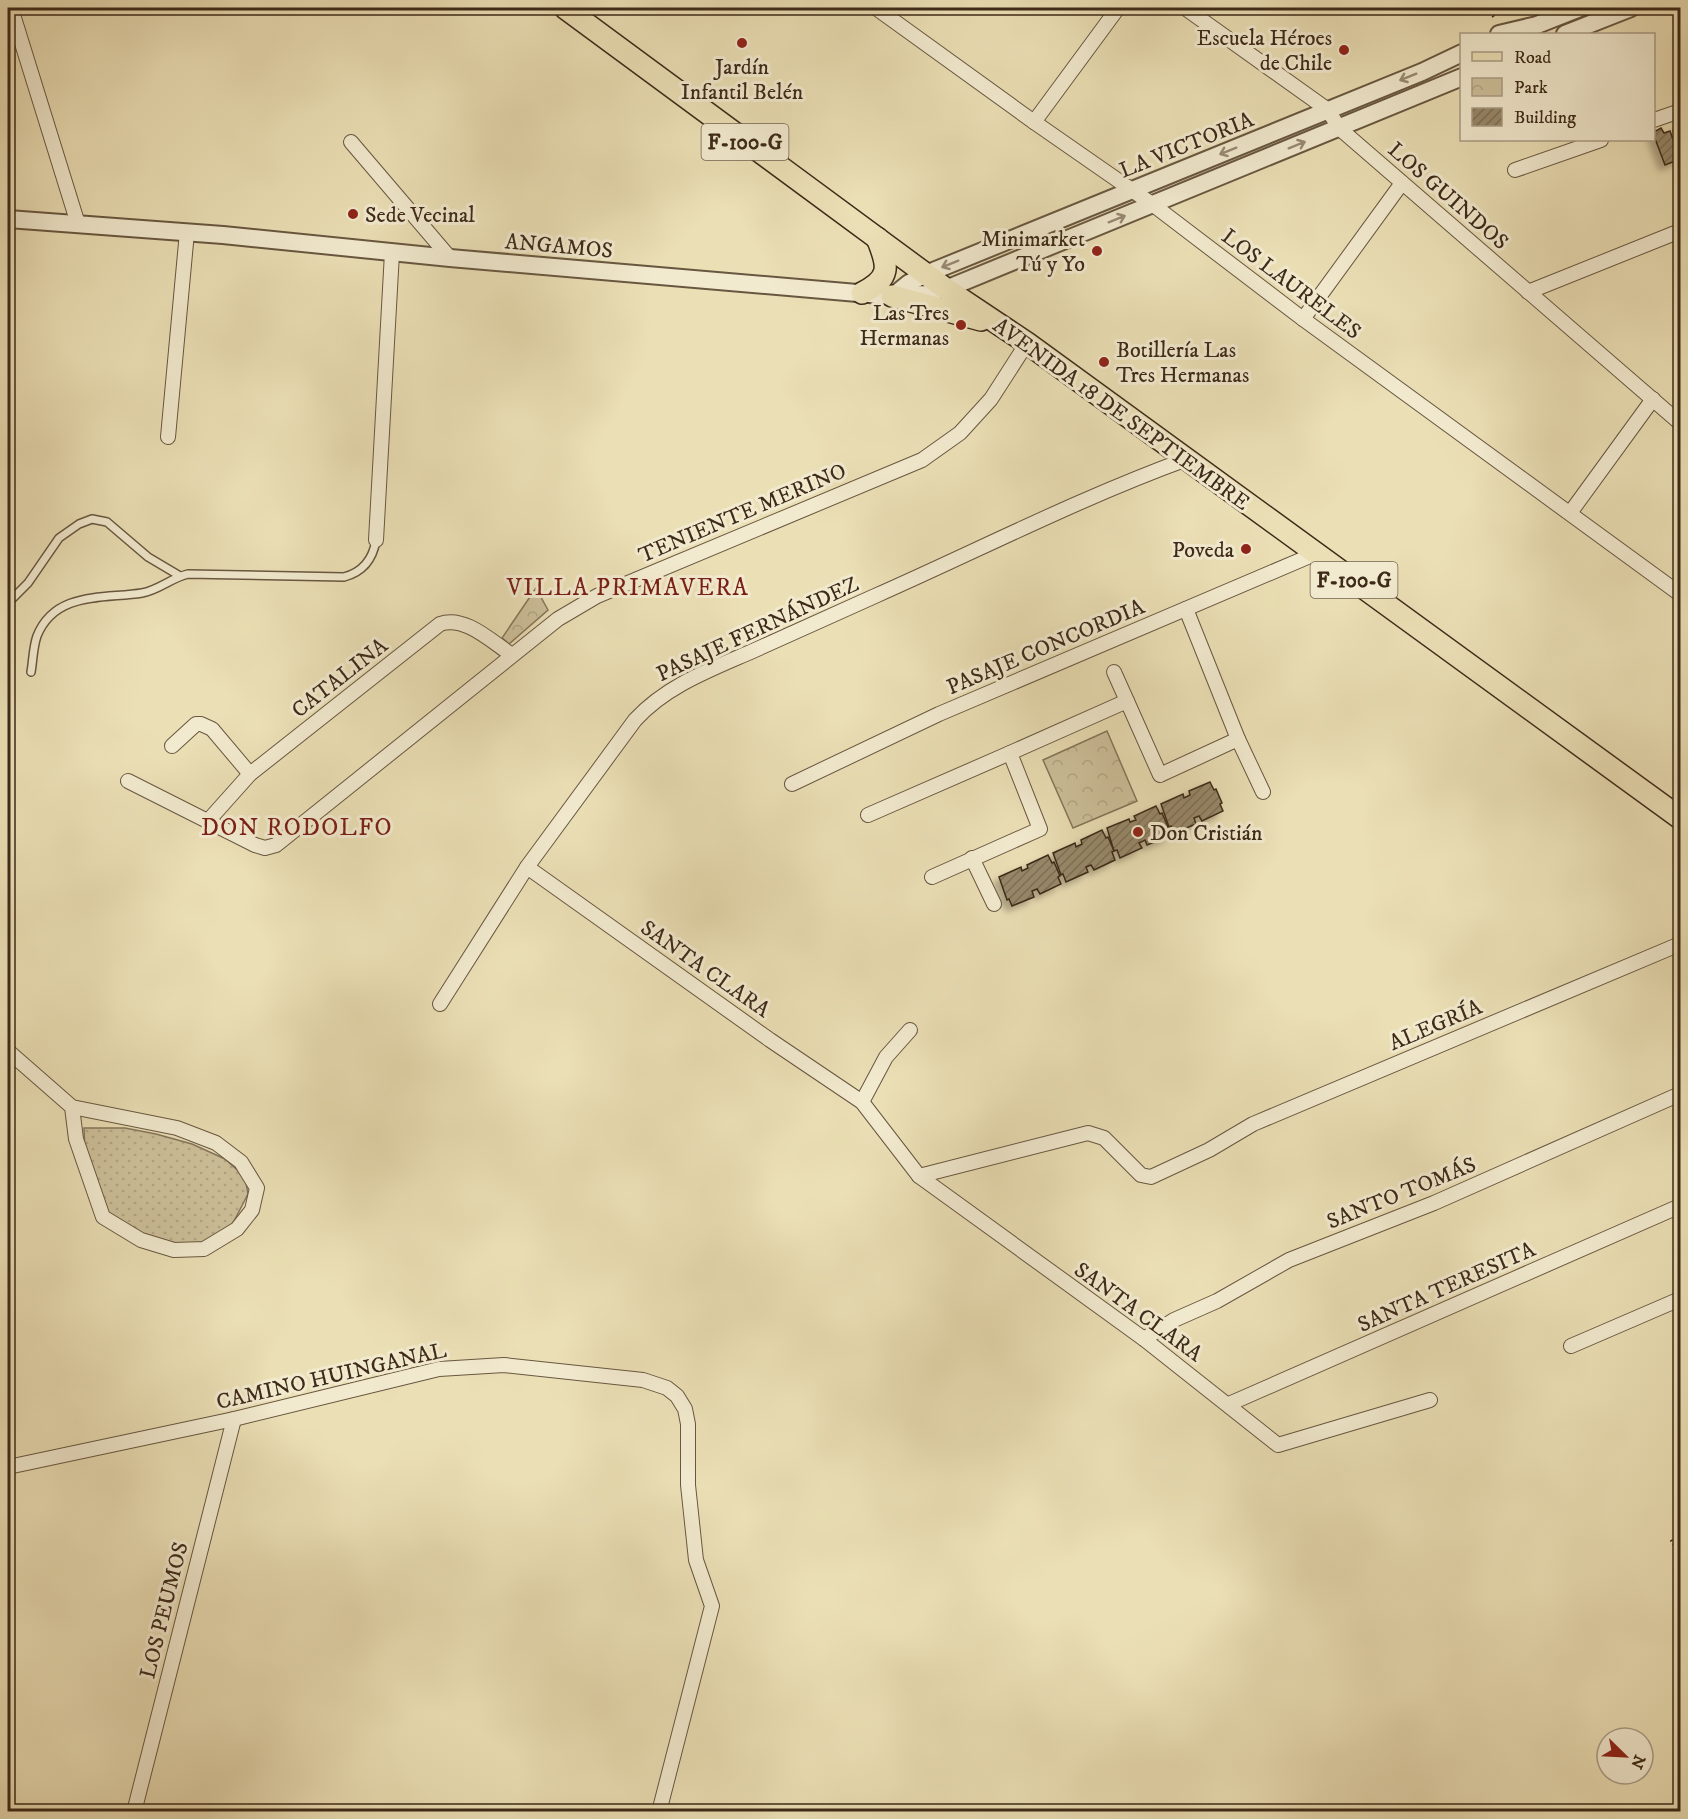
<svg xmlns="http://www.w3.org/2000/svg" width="1688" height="1819" viewBox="0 0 1688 1819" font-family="'IM FELL DW Pica',serif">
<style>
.grass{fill:url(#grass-dots);stroke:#85755a;stroke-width:1.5}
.park{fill:url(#park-crowns);stroke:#85755a;stroke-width:1.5}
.building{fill:url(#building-hatch);stroke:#3d2a19;stroke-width:1.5;filter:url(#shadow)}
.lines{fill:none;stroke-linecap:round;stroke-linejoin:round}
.service-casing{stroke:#685740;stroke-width:10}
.minor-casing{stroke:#685740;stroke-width:16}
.tertiary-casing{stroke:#685740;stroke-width:20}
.primary-casing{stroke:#3d2a19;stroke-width:24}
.path{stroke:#3d2a19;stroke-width:3;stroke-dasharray:1.5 3;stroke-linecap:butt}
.service{stroke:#f2eacf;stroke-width:7}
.minor{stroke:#f2eacf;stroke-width:14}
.tertiary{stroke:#f2eacf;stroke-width:16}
.primary{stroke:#ebdfb5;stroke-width:21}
.oneway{stroke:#988a74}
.poi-dot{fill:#8f2418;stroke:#f2eacf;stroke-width:2}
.labels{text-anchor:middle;stroke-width:6;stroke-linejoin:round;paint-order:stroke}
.shield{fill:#f2eacf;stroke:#736450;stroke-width:1.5}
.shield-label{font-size:21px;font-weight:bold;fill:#3d2a19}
.poi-label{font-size:22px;fill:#3d2a19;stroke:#f2eacf;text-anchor:end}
.street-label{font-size:22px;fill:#3d2a19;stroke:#f2eacf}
.neighbourhood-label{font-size:24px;letter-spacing:1.5px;fill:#7a1f14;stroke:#f2eacf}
</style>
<defs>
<pattern id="grass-dots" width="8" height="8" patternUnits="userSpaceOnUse" patternTransform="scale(1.5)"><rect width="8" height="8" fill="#cdc09a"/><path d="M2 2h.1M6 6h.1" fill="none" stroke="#b1a584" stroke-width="1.8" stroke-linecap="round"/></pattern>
<pattern id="park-crowns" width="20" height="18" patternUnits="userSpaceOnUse" patternTransform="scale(1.5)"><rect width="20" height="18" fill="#cdc09a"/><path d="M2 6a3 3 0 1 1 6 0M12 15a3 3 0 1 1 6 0" fill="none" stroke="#b1a584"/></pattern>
<pattern id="building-hatch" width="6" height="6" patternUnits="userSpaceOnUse" patternTransform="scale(1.5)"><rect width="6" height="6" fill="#97886a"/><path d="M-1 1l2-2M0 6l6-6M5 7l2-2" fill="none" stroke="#7c6f56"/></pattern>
<filter id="shadow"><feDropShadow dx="-5.5" dy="5.5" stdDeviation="3" flood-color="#0004"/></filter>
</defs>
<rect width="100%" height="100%" fill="#ebdfb5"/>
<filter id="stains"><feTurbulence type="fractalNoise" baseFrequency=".00333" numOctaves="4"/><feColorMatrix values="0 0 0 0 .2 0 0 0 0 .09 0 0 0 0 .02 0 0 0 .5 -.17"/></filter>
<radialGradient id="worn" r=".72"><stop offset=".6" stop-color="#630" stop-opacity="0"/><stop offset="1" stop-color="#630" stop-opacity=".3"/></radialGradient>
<!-- grass -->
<path class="grass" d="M 84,1128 L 125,1128 L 156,1134 L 192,1144 L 225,1159 L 245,1177 L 248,1194 L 232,1225 L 207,1244 L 173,1248 L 143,1239 L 107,1215 L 85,1154 Z"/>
<!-- park -->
<g class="park">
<path d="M 536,588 L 548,610 L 509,644 L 502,638 Z"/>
<path d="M 1107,731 L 1137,801 L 1073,828 L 1043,760 Z"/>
</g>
<!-- building -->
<g class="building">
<path d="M 1680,127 L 1680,149 L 1673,130 Z"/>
<path d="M 1661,128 L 1664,133 L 1670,131 L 1680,159 L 1665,165 L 1654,136 L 1654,132 Z"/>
<path d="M 1210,782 L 1214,790 L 1216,789 L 1222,803 L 1220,804 L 1223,811 L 1202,821 L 1199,816 L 1194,818 L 1196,824 L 1174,833 L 1171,826 L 1169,827 L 1161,804 L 1183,794 L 1184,798 L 1190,795 L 1189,791 Z"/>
<path d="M 1156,806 L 1160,814 L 1162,813 L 1168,827 L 1166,828 L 1169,836 L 1147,845 L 1145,840 L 1139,843 L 1142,848 L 1120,858 L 1117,850 L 1114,851 L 1107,828 L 1129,819 L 1130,822 L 1136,820 L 1134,816 Z"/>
<path d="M 1102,830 L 1106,838 L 1108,837 L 1114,851 L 1112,852 L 1115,860 L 1094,870 L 1091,865 L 1086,867 L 1088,872 L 1066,882 L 1063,874 L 1061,875 L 1053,853 L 1075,843 L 1076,847 L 1082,844 L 1081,840 Z"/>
<path d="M 1048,855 L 1052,863 L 1054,862 L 1060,876 L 1058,877 L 1061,884 L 1040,894 L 1037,889 L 1032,891 L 1034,897 L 1012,906 L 1009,899 L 1007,900 L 999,877 L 1021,867 L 1022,871 L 1028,868 L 1027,865 Z"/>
</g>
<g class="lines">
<defs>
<g id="service">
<path d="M 8,603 L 28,583 L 59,538 L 79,524 L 92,519 L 107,522 L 148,557 L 180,576"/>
<path d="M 31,672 C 33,661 33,647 37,636 C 55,591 104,599 142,593 C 159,590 171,578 188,574 L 344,577 C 363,572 373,559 376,540"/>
</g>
<g id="minor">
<path d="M 11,8 L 78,224"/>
<path d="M 876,8 L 1034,122 L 1152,204 L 1303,319 L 1680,594"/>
<path d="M 1185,8 L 1328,110 L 1339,128 L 1680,423"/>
<path d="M 1654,120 L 1680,111"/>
<path d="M 1034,122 L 1118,8"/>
<path d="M 351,142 L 450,258"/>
<path d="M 1515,170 L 1601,140"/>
<path d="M 1528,292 L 1680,231"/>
<path d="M 1303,319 L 1402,183"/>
<path d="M 168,437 L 187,232"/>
<path d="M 1570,513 L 1653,399"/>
<path d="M 376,540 L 392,253"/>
<path d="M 1114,672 L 1127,701"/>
<path d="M 1238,739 L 1263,792"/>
<path d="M 172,746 L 196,724 L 201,724 L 212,729 L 250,774"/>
<path d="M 128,781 L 255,845 L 265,848 L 276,845 L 558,619 L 597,596 L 922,460 L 960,433 L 991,399 L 1027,343"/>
<path d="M 792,784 L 939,714 L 1317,553"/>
<path d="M 868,815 L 1010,753"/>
<path d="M 208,821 L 250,774 L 440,624 C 465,615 492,642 512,655"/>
<path d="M 972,858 L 994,904"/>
<path d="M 527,867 L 770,1040 L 862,1102 L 919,1176 L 1144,1339 L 1278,1445 L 1430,1400"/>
<path d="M 932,877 L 1040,829 L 1010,753 L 1127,701 L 1160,775 L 1238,739 L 1186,609"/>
<path d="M 440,1004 L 527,867 L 635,720 C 667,685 712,669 755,650 C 795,632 835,614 875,596 C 979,550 1080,498 1187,459"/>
<path d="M 8,1051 L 72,1107 L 177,1128 L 216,1143 L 241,1162 L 257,1188 L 252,1210 L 237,1229 L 204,1249 L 174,1250 L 141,1240 L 103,1217 L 76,1139 L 72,1107"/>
<path d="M 862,1102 L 886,1057 L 910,1030"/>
<path d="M 919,1176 L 1088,1133 L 1104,1138 L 1141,1175 L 1151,1177 L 1209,1150 L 1253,1124 L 1680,944"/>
<path d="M 1144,1339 L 1174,1320 L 1217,1301 L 1289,1260 L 1434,1203 L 1680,1094"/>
<path d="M 1571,1346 L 1680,1299"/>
<path d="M 1229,1404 L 1680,1206"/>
<path d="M 8,1467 L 234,1419 L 439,1369 L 504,1365 L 643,1380 L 667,1388 L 677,1396 L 685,1409 L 688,1424 L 688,1485 L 696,1560 L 712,1606 L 659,1812"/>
<path d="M 134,1812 L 234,1419"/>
</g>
<g id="tertiary">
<path d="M 1499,34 L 1537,25 L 1580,8"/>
<path d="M 1565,34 L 1631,8"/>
<path d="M 8,219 L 223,235 L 450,258 L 892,296 L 926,294 L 946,289 L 1462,77"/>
<path d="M 893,296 L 909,283 L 926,274 L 1422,72 L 1462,53"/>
</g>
<g id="primary">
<path d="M 565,8 L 946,289 L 1027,343 L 1680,818"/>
<path d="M 862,293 C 891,278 889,267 877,238"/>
<path d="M 892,296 L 981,320"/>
</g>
</defs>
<!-- service casing -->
<use href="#service" class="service-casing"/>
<!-- minor casing -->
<use href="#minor" class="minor-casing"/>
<!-- tertiary casing -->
<use href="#tertiary" class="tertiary-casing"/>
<!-- primary casing -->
<use href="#primary" class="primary-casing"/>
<!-- path -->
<g class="path">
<path d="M 1488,8 L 1495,19"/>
<path d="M 1671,1540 L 1680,1554"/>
</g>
<!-- service -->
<use href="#service" class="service"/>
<!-- minor -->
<use href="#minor" class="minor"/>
<!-- tertiary -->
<use href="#tertiary" class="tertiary"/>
<!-- primary -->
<use href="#primary" class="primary"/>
</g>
<!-- one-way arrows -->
<defs><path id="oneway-shaft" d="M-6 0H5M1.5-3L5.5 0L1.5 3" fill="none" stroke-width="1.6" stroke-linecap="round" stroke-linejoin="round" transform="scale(1.5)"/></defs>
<g class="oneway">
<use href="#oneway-shaft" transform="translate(1408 77) rotate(158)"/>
<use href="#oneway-shaft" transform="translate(1297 145) rotate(-22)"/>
<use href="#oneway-shaft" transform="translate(1228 151) rotate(158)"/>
<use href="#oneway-shaft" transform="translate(1117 219) rotate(-22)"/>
<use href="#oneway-shaft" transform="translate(950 264) rotate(158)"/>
</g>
<!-- markers -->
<g class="poi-dot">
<circle cx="742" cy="43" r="6"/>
<circle cx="1344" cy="50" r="6"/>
<circle cx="353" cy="214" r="6"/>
<circle cx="1097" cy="251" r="6"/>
<circle cx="961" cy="325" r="6"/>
<circle cx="1104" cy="362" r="6"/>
<circle cx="1246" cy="549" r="6"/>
<circle cx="1138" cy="832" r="6"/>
</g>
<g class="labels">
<!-- shield labels -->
<g class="shield">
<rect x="701.5" y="124" width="87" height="36" rx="4.5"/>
<rect x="1310.5" y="562" width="87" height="36" rx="4.5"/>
</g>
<g class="shield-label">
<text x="745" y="149">F-100-G</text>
<text x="1354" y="587">F-100-G</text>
</g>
<!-- poi labels -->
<g class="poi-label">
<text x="1332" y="45">Escuela Héroes<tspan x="1332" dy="25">de Chile</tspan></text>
<text x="742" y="74" text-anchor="middle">Jardín<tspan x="742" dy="25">Infantil Belén</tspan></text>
<text x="365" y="222" text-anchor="start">Sede Vecinal</text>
<text x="1085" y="246">Minimarket<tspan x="1085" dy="25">Tú y Yo</tspan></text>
<text x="949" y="320">Las Tres<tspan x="949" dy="25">Hermanas</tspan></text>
<text x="1116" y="357" text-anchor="start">Botillería Las<tspan x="1116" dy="25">Tres Hermanas</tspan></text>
<text x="1234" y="557">Poveda</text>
<text x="1150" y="840" text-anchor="start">Don Cristián</text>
</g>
<!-- street labels -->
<g class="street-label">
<text transform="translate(1186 144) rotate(-22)" y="8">LA VICTORIA</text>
<text transform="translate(1449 195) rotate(41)" y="8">LOS GUINDOS</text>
<text transform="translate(559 245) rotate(5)" y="8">ANGAMOS</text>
<text transform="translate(1292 283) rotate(37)" y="8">LOS LAURELES</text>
<text transform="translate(1122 413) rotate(36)" y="8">AVENIDA 18 DE SEPTIEMBRE</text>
<text transform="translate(742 512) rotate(-23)" y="8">TENIENTE MERINO</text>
<text transform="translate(757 628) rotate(-25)" y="8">PASAJE FERNÁNDEZ</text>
<text transform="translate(1045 646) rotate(-23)" y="8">PASAJE CONCORDIA</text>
<text transform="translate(339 677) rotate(-38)" y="8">CATALINA</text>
<text transform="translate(706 968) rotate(35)" y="8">SANTA CLARA</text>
<text transform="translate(1435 1024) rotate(-23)" y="8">ALEGRÍA</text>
<text transform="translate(1401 1192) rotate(-22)" y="8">SANTO TOMÁS</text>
<text transform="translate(1446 1286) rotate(-24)" y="8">SANTA TERESITA</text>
<text transform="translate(1139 1311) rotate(36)" y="8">SANTA CLARA</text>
<text transform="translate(331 1375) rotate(-13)" y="8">CAMINO HUINGANAL</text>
<text transform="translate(163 1610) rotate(-76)" y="8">LOS PEUMOS</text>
</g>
<!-- neighbourhood labels -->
<g class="neighbourhood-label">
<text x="628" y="595">VILLA PRIMAVERA</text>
<text x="297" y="835">DON RODOLFO</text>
</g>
</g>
<!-- margin -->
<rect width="1688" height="1819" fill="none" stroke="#ebdfb5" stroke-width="30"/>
<rect x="9" y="9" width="1670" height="1801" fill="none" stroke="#3d2a19" stroke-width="3"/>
<rect x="15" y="15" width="1658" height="1789" fill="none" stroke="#3d2a19" stroke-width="1.5"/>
<!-- legend -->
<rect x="1460" y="33" width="195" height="108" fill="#f2eacf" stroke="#aa9d86" stroke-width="1.5"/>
<rect x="1472" y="52" width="30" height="9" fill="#ebdfb5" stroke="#aa9d86" stroke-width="1.5"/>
<text x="1514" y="63" font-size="18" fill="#3d2a19">Road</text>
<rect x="1472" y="78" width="30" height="18" fill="url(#park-crowns)" stroke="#aa9d86" stroke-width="1.5"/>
<text x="1514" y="93" font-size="18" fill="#3d2a19">Park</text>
<rect x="1472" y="108" width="30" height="18" fill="url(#building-hatch)" stroke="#aa9d86" stroke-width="1.5"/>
<text x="1514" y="123" font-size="18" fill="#3d2a19">Building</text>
<!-- north arrow -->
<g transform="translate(1625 1756) rotate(114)"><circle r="28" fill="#f2eacf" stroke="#aa9d86" stroke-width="1.5"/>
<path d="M0-4.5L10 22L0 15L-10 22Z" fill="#8f2418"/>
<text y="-9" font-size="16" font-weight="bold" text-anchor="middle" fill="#3d2a19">N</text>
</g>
<rect width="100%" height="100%" filter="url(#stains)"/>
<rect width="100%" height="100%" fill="url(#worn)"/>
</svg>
